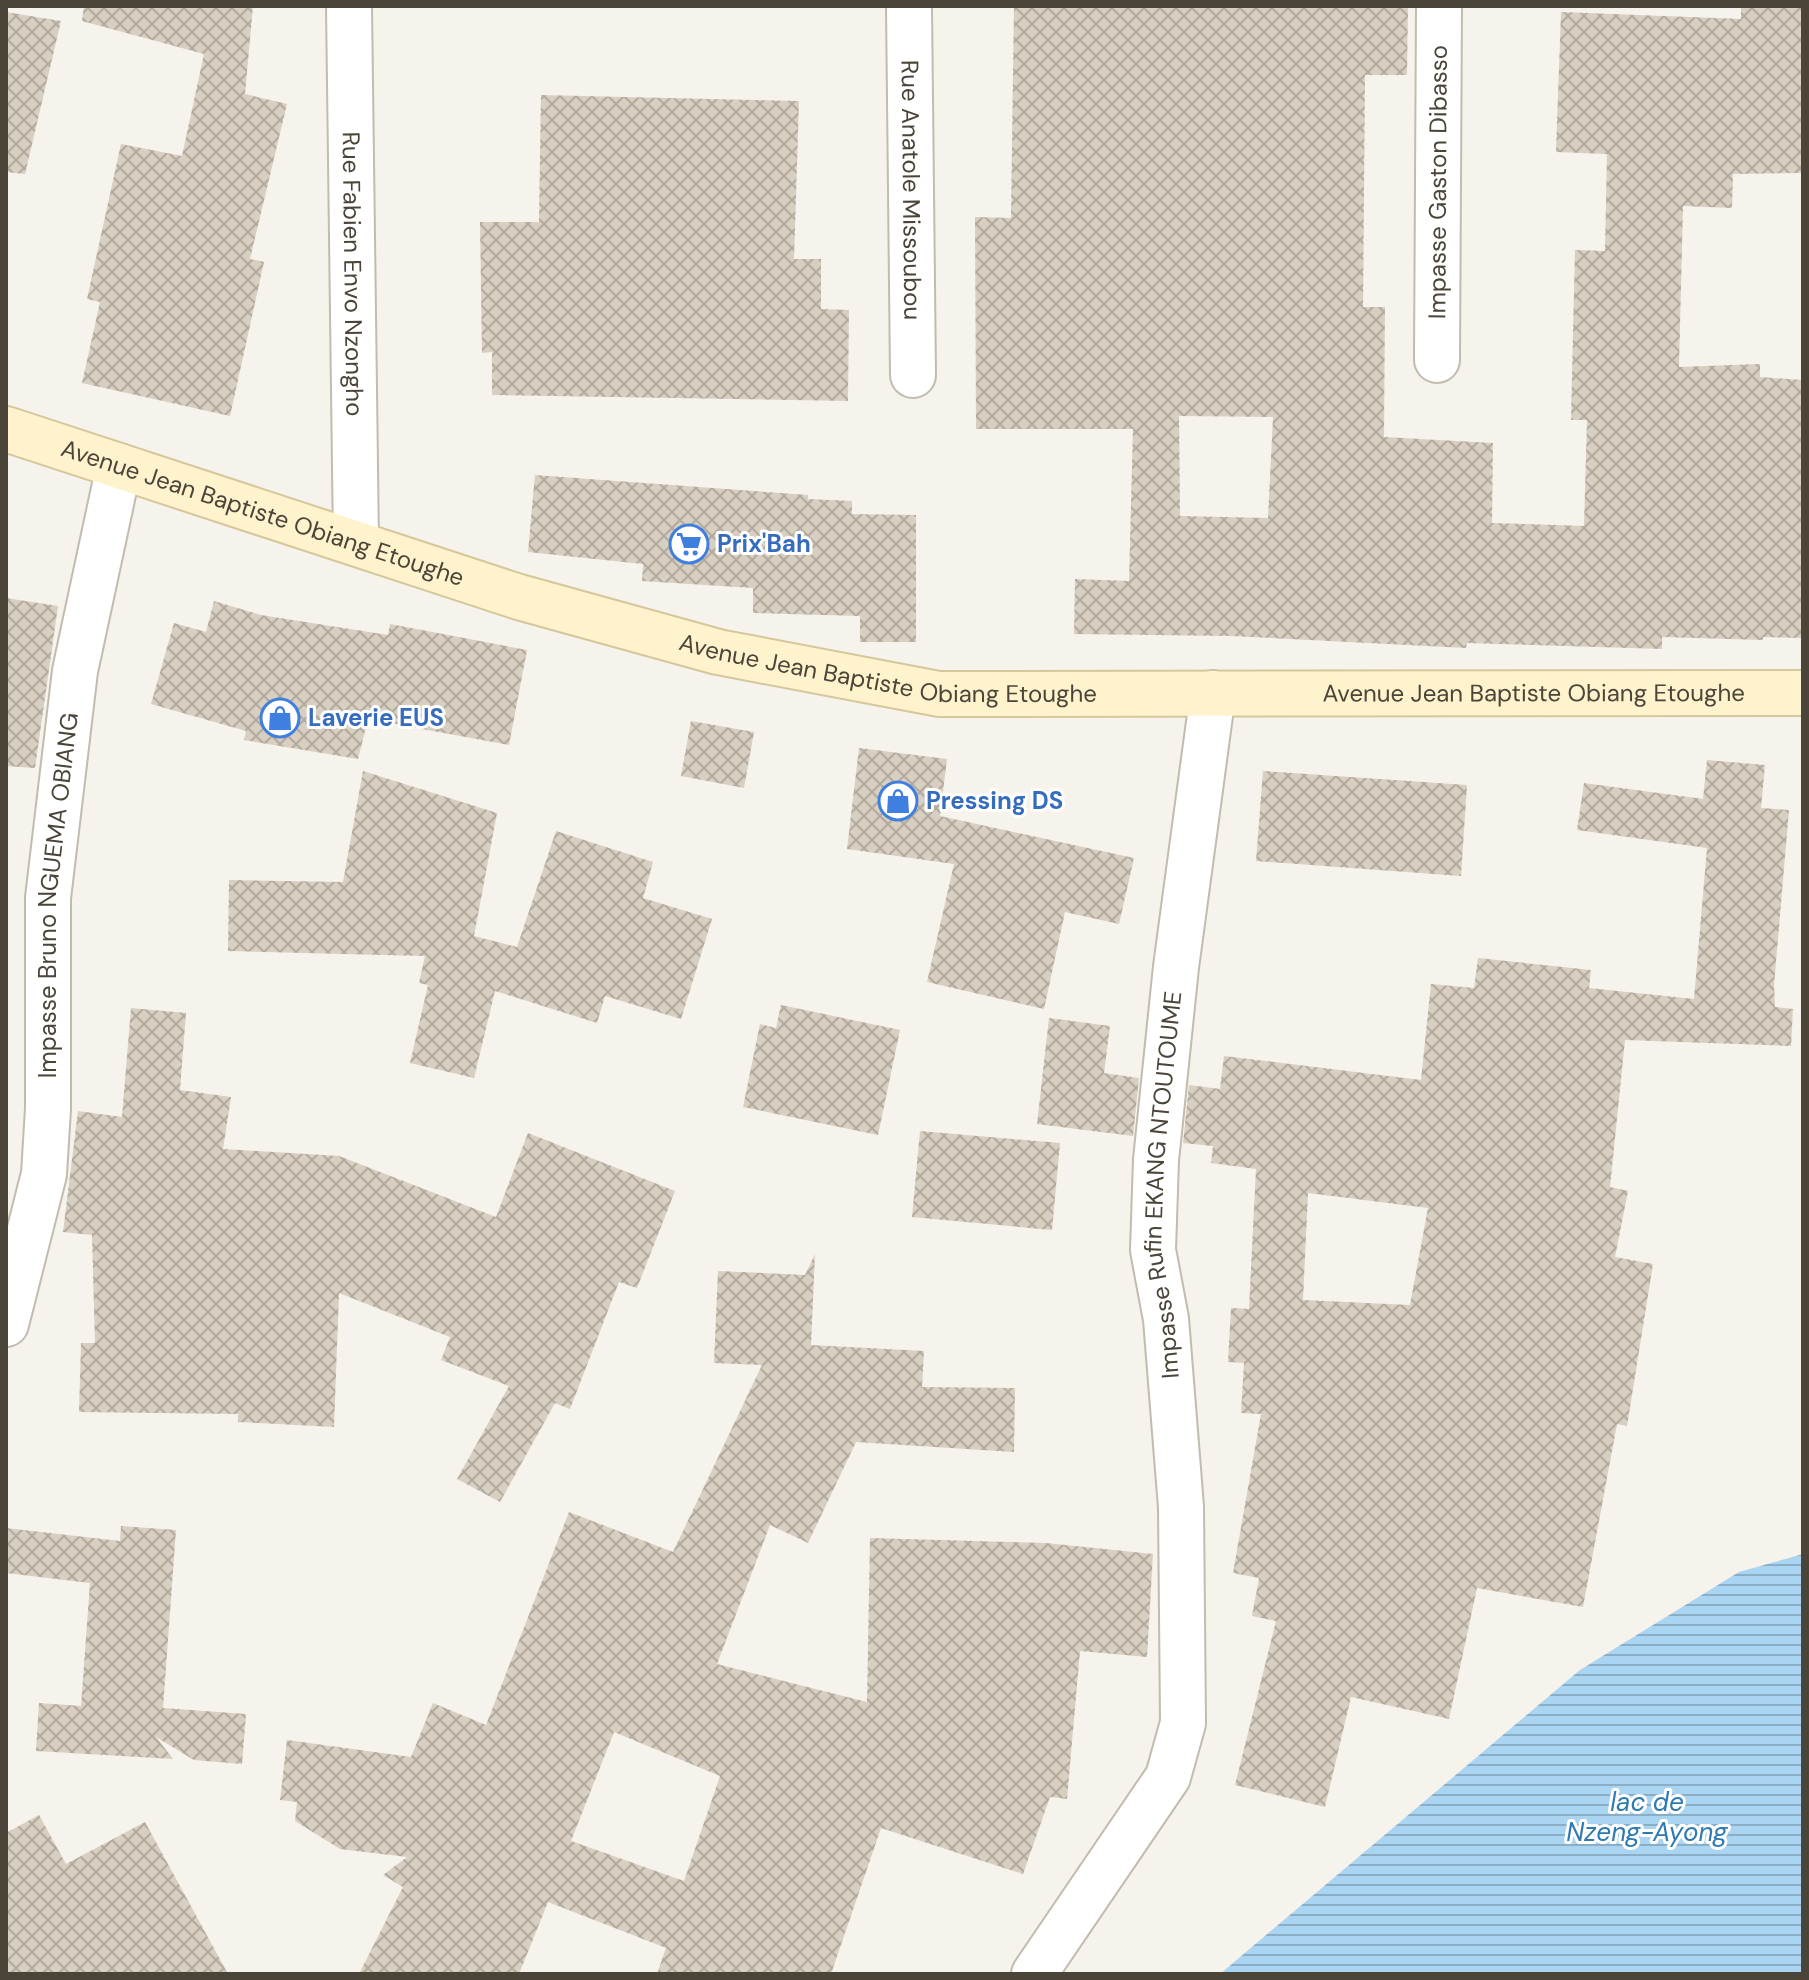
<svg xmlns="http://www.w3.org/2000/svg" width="1809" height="1980" viewBox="0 0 1809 1980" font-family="'DM Sans',sans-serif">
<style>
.water{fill:url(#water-rules)}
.building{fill:url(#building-cross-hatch);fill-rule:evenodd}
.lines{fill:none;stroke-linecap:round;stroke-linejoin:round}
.street-casing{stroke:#c2bbae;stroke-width:48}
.secondary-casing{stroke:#d6c79b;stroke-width:48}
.street{stroke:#fff;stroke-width:44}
.secondary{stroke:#fff3cd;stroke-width:44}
.labels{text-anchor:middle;stroke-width:6;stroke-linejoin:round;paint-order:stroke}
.street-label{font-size:24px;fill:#4b4439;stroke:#fff}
.shop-label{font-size:24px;font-weight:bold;fill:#366cbe;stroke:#fff;text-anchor:start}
.water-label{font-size:26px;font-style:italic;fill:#2e7ab2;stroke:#fff}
</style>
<defs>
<pattern id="water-rules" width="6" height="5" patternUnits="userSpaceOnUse" patternTransform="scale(2)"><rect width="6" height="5" fill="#a9d4f2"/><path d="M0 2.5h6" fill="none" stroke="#8caec5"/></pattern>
<pattern id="building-cross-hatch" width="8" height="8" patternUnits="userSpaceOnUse" patternTransform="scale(2)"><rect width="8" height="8" fill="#d8cfc1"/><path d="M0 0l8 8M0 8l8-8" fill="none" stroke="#b1aa9e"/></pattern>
</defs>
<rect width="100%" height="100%" fill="#f6f3ec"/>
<!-- water -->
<path class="water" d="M 1803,1554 L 1803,1974 L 1220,1974 L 1580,1670 L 1739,1572 Z"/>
<!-- building -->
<g class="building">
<path d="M 84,6 L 253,6 L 245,94 L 287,104 L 250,259 L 264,262 L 230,416 L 82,383 L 100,302 L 87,299 L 121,144 L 182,156 L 204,54 L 82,21 Z"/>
<path d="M 1014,6 L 1408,6 L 1407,75 L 1365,75 L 1363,307 L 1385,307 L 1384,437 L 1493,443 L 1492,523 L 1584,526 L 1587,420 L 1571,420 L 1575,250 L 1605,251 L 1607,154 L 1556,152 L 1561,12 L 1741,19 L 1741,6 L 1803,6 L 1803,173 L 1733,174 L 1732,208 L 1683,206 L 1679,367 L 1760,364 L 1760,377 L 1803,380 L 1803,638 L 1763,637 L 1763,640 L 1662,637 L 1662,649 L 1467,643 L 1466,648 L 1231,636 L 1074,634 L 1075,579 L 1129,581 L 1133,429 L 976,429 L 975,217 L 1011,218 ZM 1179,416 L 1273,417 L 1268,518 L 1180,516 Z"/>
<path d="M 6,12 L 61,21 L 25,174 L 6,172 Z"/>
<path d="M 541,95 L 799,101 L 794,259 L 821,259 L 821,309 L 849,310 L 848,401 L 492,395 L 492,352 L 482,353 L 480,222 L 539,222 Z"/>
<path d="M 535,475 L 808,495 L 808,499 L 852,501 L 852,514 L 916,515 L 916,642 L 860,642 L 860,616 L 753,613 L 753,588 L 642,581 L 643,564 L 528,552 Z"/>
<path d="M 6,598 L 58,606 L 35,768 L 6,766 Z"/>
<path d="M 214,601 L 261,615 L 388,635 L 390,624 L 527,650 L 509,745 L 368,719 L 358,759 L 244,740 L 246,731 L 151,704 L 174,623 L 206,632 Z"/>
<path d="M 691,721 L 754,732 L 744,788 L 681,776 Z"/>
<path d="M 859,748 L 947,759 L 940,816 L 1134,858 L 1119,924 L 1065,912 L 1044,1009 L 927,982 L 954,864 L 847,849 Z"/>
<path d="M 1707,760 L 1765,765 L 1761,808 L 1789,810 L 1774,985 L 1775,1007 L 1793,1009 L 1791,1046 L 1625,1040 L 1610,1187 L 1628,1191 L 1615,1257 L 1653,1264 L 1627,1426 L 1617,1424 L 1583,1607 L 1477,1588 L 1449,1719 L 1351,1697 L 1325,1807 L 1235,1785 L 1276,1621 L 1252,1616 L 1259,1578 L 1233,1573 L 1261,1414 L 1241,1413 L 1244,1363 L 1228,1362 L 1231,1308 L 1249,1309 L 1256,1169 L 1211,1163 L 1213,1146 L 1183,1143 L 1189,1085 L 1220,1089 L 1224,1056 L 1421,1080 L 1431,984 L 1474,988 L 1478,958 L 1591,970 L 1589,988 L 1694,999 L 1707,848 L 1577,830 L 1584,783 L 1703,799 ZM 1308,1193 L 1428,1208 L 1410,1305 L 1303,1300 Z"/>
<path d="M 363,771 L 497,813 L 474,936 L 517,947 L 556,831 L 653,862 L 643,898 L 712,919 L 681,1019 L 605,996 L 597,1023 L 495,991 L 474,1078 L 410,1063 L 428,985 L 419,983 L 425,956 L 228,951 L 229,880 L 343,882 Z"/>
<path d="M 1263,771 L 1467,785 L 1461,876 L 1256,861 Z"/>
<path d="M 781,1005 L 900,1030 L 878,1135 L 743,1107 L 760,1024 L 776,1028 Z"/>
<path d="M 131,1008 L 186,1013 L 180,1090 L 231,1097 L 223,1149 L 339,1156 L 496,1217 L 528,1133 L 675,1191 L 637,1288 L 619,1282 L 570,1409 L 555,1403 L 500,1502 L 457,1479 L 509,1386 L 441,1360 L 450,1337 L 339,1293 L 334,1427 L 238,1422 L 238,1414 L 79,1412 L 81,1343 L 95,1343 L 92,1235 L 63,1232 L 78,1111 L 122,1117 Z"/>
<path d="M 1049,1018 L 1110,1026 L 1104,1073 L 1139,1078 L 1133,1136 L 1037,1124 Z"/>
<path d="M 920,1131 L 1060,1143 L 1052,1230 L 912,1217 Z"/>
<path d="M 815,1254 L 811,1345 L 924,1351 L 922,1387 L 1015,1388 L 1014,1452 L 856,1442 L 808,1543 L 770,1525 L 717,1664 L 867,1702 L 870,1538 L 1046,1543 L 1153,1554 L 1147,1657 L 1080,1651 L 1067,1799 L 1050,1797 L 1023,1874 L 881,1828 L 831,1974 L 657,1974 L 666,1948 L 548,1902 L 519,1974 L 359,1974 L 403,1887 L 383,1875 L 407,1857 L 340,1849 L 295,1821 L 297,1802 L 280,1800 L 287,1740 L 411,1757 L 433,1703 L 486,1725 L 569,1512 L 673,1552 L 762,1365 L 714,1363 L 718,1271 L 805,1275 ZM 614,1732 L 720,1776 L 684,1881 L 571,1841 Z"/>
<path d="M 121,1526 L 176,1530 L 163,1708 L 246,1714 L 242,1764 L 194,1760 L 156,1737 L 173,1759 L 36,1751 L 39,1703 L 81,1706 L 90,1583 L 6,1573 L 6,1528 L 120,1541 Z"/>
<path d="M 39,1815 L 66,1864 L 145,1822 L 228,1974 L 6,1974 L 6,1833 Z"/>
</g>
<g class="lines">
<defs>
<g id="street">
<path id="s1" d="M 349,6 L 356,543"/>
<path id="s2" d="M 909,6 L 913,375"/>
<path id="s3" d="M 1437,360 L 1439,6"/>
<path id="s4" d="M 6,1324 L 44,1174 L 48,1109 L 48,898 L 75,671 L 119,466"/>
<path id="s5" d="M 1034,1974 L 1168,1777 L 1183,1723 L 1181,1507 L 1166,1319 L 1153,1250 L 1156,1160 L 1176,967 L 1213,693"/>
</g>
<g id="secondary">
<path id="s6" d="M 6,429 L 519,597 L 718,652 L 939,694 L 1803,693"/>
</g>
</defs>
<!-- street casing -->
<use href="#street" class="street-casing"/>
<!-- secondary casing -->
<use href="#secondary" class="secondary-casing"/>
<!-- street -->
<use href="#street" class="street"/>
<!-- secondary -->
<use href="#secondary" class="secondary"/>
</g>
<!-- icons -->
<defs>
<symbol id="supermarket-ring" viewBox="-11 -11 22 22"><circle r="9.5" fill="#fff" stroke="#3f7fe0" stroke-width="1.5"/><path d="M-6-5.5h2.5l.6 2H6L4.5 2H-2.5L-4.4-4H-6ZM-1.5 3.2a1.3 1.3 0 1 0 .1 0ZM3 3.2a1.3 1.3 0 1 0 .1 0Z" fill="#3f7fe0"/></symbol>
<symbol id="shop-ring" viewBox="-11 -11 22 22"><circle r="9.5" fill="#fff" stroke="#3f7fe0" stroke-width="1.5"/><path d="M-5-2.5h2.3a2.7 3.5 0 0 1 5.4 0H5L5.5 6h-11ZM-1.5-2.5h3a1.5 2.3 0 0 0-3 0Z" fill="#3f7fe0"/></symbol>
</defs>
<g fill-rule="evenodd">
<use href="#supermarket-ring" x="667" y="522" width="44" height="44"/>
<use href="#shop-ring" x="258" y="696" width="44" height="44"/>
<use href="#shop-ring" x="876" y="779" width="44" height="44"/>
</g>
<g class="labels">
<!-- street labels -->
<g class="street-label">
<text dy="8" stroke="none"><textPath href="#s3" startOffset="178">Impasse Gaston Dibasso</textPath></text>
<text dy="8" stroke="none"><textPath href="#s2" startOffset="184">Rue Anatole Missoubou</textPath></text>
<text dy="8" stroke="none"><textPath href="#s1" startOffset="268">Rue Fabien Envo Nzongho</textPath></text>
<text dy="8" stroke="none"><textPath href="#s6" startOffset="270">Avenue Jean Baptiste Obiang Etoughe</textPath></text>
<text dy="8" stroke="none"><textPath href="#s6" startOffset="918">Avenue Jean Baptiste Obiang Etoughe</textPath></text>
<text dy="8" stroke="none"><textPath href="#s6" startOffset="1566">Avenue Jean Baptiste Obiang Etoughe</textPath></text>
<text dy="8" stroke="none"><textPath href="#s4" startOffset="434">Impasse Bruno NGUEMA OBIANG</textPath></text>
<text dy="8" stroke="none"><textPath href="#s5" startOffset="834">Impasse Rufin EKANG NTOUTOUME</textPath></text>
</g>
<!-- shop labels -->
<g class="shop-label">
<text x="717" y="552">Prix'Bah</text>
<text x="308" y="726">Laverie EUS</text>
<text x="926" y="809">Pressing DS</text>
</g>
<!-- water labels -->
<g class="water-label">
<text x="1647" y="1811">lac de<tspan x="1647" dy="30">Nzeng-Ayong</tspan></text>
</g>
</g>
<!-- border -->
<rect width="1809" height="1980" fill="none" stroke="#4b4439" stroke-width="16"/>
</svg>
